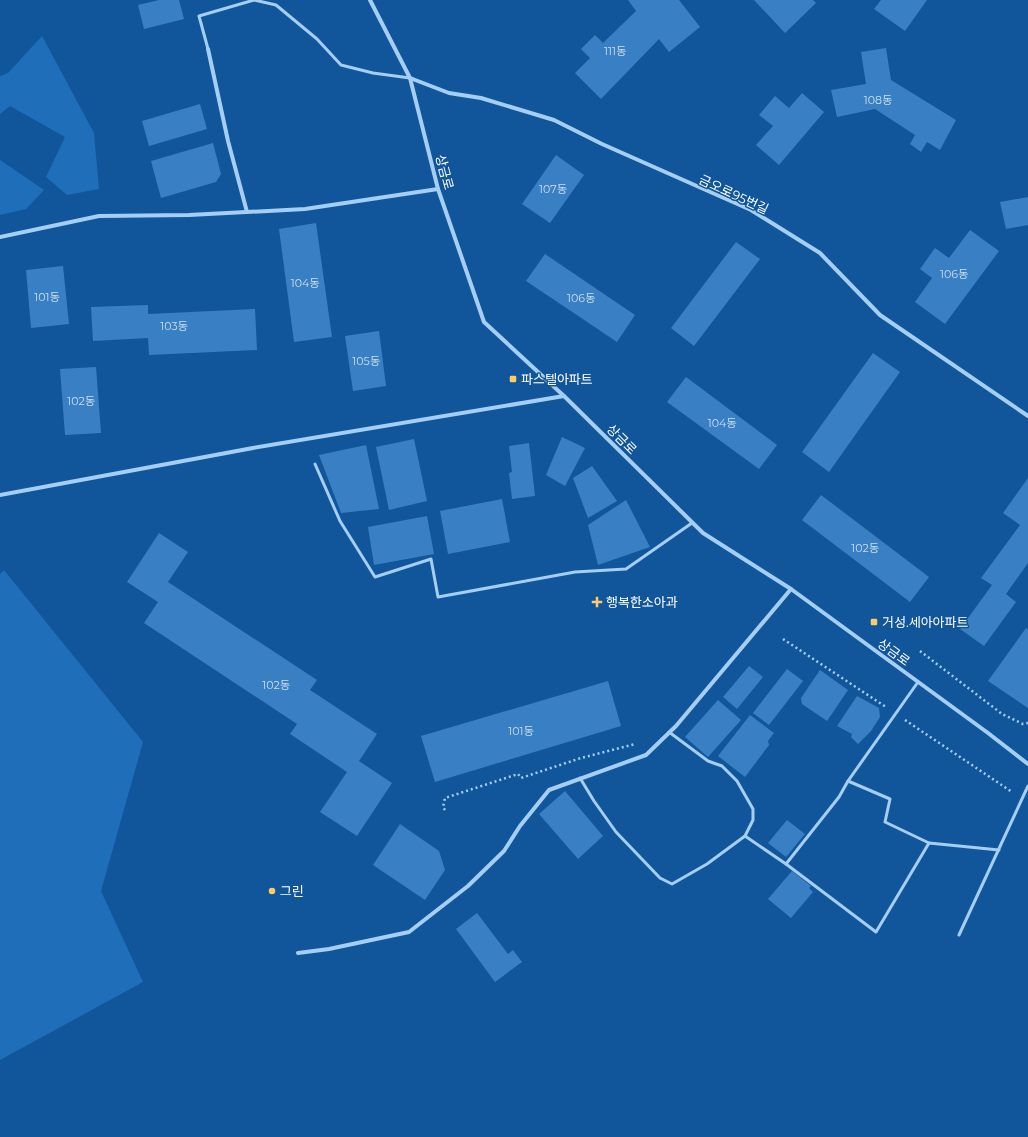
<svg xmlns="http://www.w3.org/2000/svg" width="1028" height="1137" viewBox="0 0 1028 1137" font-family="Montserrat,'Noto Sans KR',sans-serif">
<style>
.green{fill:#1f6eb9}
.building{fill:#397fc3}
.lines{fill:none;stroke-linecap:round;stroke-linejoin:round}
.path{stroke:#a5cef4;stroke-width:2.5;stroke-dasharray:2 3;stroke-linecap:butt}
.service{stroke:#a5cef4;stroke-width:3}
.minor{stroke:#a5cef4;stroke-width:4}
.poi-dot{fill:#ffca68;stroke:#11569b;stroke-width:1.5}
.labels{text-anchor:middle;stroke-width:3;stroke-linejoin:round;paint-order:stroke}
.number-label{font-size:11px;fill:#cedff0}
.street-label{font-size:13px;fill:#fff;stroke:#11569b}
.poi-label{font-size:13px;fill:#fff;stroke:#11569b;text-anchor:start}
</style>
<rect width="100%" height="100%" fill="#11569b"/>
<!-- green -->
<g class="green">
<path d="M 42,36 L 94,133 L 99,189 L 67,195 L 46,177 L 65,137 L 10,106 L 0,114 L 0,76 L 8,73 Z"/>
<path d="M 0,160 L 44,190 L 26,209 L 0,215 Z"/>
<path d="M 4,570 L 143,742 L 101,891 L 143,982 L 0,1060 L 0,574 Z"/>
</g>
<!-- building -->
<g class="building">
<path d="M 159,0 L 179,0 L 184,19 L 144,29 L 138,5 Z"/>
<path d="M 628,0 L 679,0 L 700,27 L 669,52 L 659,39 L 601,99 L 575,73 L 590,58 L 581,49 L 595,35 L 603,43 L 636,11 Z"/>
<path d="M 754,0 L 813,0 L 816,3 L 785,33 Z"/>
<path d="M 881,0 L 927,0 L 905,31 L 874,9 Z"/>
<path d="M 886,48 L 891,80 L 956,120 L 940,150 L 927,142 L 921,152 L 910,144 L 915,135 L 875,109 L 837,117 L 831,90 L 866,84 L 861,52 Z"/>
<path d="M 802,93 L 824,112 L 779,165 L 756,145 L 773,126 L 759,115 L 775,96 L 789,108 Z"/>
<path d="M 200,104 L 207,129 L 149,146 L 142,121 Z"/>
<path d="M 213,143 L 221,174 L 216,182 L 161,198 L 151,161 Z"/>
<path d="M 556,155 L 584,175 L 550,223 L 522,204 Z"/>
<path d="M 1028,197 L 1028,225 L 1006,229 L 1000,202 Z"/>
<path d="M 316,223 L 332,337 L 294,342 L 279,229 Z"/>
<path d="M 970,230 L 999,251 L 945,324 L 915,302 L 932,278 L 920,269 L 935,248 L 949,258 Z"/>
<path d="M 736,242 L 760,259 L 694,346 L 671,328 Z"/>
<path d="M 545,254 L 635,315 L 617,342 L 526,281 Z"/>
<path d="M 63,266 L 69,324 L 31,328 L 26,270 Z"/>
<path d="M 148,305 L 148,314 L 255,309 L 257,350 L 149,355 L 148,338 L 93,341 L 91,307 Z"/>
<path d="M 379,331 L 386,386 L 353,391 L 345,336 Z"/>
<path d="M 873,353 L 900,372 L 829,472 L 802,452 Z"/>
<path d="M 96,367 L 101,433 L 65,435 L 60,369 Z"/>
<path d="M 686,377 L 777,445 L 759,469 L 667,402 Z"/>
<path d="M 562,437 L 585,448 L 565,486 L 546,475 Z"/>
<path d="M 414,439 L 427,501 L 389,510 L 376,447 Z"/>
<path d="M 529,443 L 535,496 L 512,499 L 509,473 L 512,472 L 509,446 Z"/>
<path d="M 366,445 L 379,509 L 341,513 L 319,455 Z"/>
<path d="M 592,466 L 617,501 L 588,518 L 573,478 Z"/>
<path d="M 1028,478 L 1028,563 L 1006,594 L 1016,602 L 984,646 L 960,629 L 992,585 L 981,578 L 1020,525 L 1003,513 Z"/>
<path d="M 821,495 L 929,577 L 910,602 L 802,520 Z"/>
<path d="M 502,499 L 510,542 L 448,554 L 440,511 Z"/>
<path d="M 626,500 L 650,547 L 598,565 L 588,525 Z"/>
<path d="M 427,516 L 434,554 L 374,565 L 368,527 Z"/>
<path d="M 159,533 L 188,552 L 168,582 L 317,680 L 310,690 L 377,734 L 359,761 L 392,783 L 357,836 L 320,812 L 347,772 L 290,734 L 297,724 L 144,623 L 158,602 L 127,582 Z"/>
<path d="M 1026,628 L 1028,630 L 1028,708 L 988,681 Z"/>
<path d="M 749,666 L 763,677 L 737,709 L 723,697 Z"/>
<path d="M 787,669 L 803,681 L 769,725 L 753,713 Z"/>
<path d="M 820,670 L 848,690 L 827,721 L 802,704 L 801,698 Z"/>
<path d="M 608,681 L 621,726 L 435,782 L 421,736 Z"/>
<path d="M 857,696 L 879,708 L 880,717 L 871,731 L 858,744 L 851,737 L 852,734 L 837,726 Z"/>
<path d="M 718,700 L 741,720 L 708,757 L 685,737 Z"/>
<path d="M 750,715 L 774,733 L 768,741 L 769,745 L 745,777 L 718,756 Z"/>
<path d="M 565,791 L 603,836 L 578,859 L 539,814 Z"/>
<path d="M 787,820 L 805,834 L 786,857 L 768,843 Z"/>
<path d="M 400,824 L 439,851 L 445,870 L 425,900 L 373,865 Z"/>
<path d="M 792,871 L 811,886 L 809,888 L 813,892 L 791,918 L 768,899 Z"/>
<path d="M 477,913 L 508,954 L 513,950 L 522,962 L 495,982 L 456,929 Z"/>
</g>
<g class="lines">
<!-- path -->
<g class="path">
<path d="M 783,639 L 886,707"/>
<path d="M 920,651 L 1002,714 L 1023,724 L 1028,723"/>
<path d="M 905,720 L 1012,792"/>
<path d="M 445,810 L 443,807 L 445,798 L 518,774 L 521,778 L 581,758 L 635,744"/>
</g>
<!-- service -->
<g class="service">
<path d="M 208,49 L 199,16 L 254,0 L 276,5 L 317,39 L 341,65 L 373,73 L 410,78"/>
<path d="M 315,464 L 340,521 L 375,577 L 431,559 L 438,597 L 575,572 L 626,569 L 692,523"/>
<path d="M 669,732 L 708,761 L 722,766 L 737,781 L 753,809 L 753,820 L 745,836"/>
<path d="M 580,778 L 594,801 L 616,832 L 660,878 L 672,884 L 707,864 L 745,836 L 786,864 L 876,932 L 929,843 L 999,850"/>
<path d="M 848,781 L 890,799 L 885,822 L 929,843"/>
<path d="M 786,864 L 839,797 L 848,781 L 918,682"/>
<path d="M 959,935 L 1028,786"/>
</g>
<!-- minor -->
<g class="minor">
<path d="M 370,0 L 410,78 L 438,189 L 484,322 L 564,396 L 703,533 L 791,589 L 988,733 L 1028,764"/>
<path d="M 208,49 L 228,141 L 247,212"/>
<path d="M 410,78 L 449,93 L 481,98 L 554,120 L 602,144 L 751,210 L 820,253 L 880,315 L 1028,416"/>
<path d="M 0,237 L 99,216 L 189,215 L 305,209 L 438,189"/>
<path d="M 0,495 L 253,448 L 564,396"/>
<path d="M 298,953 L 329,949 L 409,932 L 468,886 L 504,851 L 520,826 L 549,790 L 646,755 L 676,726 L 791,589"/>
</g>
</g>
<!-- markers -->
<g class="poi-dot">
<rect x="509" y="375" width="8" height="8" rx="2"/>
<path d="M595 596h4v4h4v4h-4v4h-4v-4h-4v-4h4z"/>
<rect x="870" y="618" width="8" height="8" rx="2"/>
<circle cx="272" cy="891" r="4"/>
</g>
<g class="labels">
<!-- number labels -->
<g class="number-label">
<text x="615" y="55">111동</text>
<text x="878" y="104">108동</text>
<text x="553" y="193">107동</text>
<text x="954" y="278">106동</text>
<text x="305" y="287">104동</text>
<text x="47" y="301">101동</text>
<text x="581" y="302">106동</text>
<text x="174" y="330">103동</text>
<text x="366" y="365">105동</text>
<text x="81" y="405">102동</text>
<text x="722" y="427">104동</text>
<text x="865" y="552">102동</text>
<text x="276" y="689">102동</text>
<text x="521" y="735">101동</text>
</g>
<!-- street labels -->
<g class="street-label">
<text transform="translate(445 172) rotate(75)" y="5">상금로</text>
<text transform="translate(734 194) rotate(25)" y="5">금오로95번길</text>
<text transform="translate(622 439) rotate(45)" y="5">상금로</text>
<text transform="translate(894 652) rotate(36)" y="5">상금로</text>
</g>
<!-- poi labels -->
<g class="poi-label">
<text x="521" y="384">파스텔아파트</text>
<text x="606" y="607">행복한소아과</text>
<text x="882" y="627">거성.세아아파트</text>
<text x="280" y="896">그린</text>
</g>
</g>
</svg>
